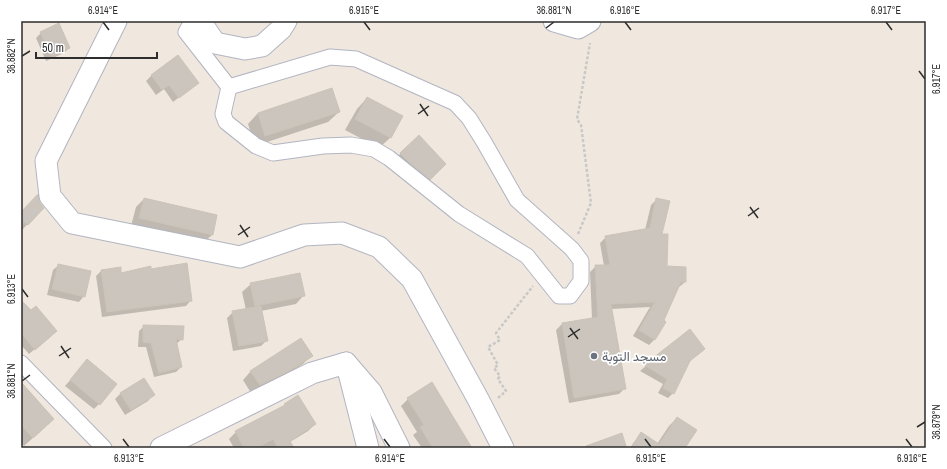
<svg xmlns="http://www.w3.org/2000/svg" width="947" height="469" viewBox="0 0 947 469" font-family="'Archivo Narrow',Vazirmatn,sans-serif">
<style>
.shadow{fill:#0003}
.building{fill:#cbc5bd;stroke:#ccc4b7}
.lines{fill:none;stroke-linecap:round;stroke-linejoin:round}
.street-casing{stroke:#b2b5c2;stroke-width:17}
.secondary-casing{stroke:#b2b5c2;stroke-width:23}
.path{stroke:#c8c8c8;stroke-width:2.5;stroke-dasharray:3 2;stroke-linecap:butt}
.street{stroke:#fff;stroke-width:15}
.secondary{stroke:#fff;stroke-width:21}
.ticks{fill:none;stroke:#2d2d2d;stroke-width:1.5}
.worship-dot{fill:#6b7280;stroke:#fff;stroke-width:1.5}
.labels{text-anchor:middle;stroke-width:3.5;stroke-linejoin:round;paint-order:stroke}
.worship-label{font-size:13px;fill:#5b616d;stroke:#fff;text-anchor:start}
.neatline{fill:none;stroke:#2d2d2d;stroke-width:1.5}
.ticks-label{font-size:10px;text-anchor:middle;fill:#2d2d2d}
</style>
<rect width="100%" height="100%" fill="#f0e8de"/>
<!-- shadow -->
<g class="shadow">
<path d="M 41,33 L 69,48 L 64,53 L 46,61 L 36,38 Z"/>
<path d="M 152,75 L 197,83 L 173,102 L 164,89 L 156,95 L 146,81 Z"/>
<path d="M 367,98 L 401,116 L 390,138 L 379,148 L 345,130 L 357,109 Z"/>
<path d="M 339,112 L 328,122 L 255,146 L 248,124 L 258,113 Z"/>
<path d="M 401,153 L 445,164 L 419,189 L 390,164 Z"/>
<path d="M 144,199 L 216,216 L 212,235 L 203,243 L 131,226 L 136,207 Z"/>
<path d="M 657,199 L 666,267 L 685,282 L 678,288 L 655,339 L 649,345 L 633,336 L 650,307 L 611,309 L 625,388 L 619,394 L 569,403 L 556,330 L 562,324 L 592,319 L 590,272 L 596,266 L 604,266 L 600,243 L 606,237 L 645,230 L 651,205 Z"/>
<path d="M 40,204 L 43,208 L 22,230 L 21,213 Z"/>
<path d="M 59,265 L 84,296 L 79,302 L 47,295 L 53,270 Z"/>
<path d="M 151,270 L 191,300 L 186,306 L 102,317 L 96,276 L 101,271 L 121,274 Z"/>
<path d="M 251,284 L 304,295 L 296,304 L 261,311 L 266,341 L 261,346 L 233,351 L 227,318 L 233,312 L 246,310 L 242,292 Z"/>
<path d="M 21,307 L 50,336 L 29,354 L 21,345 Z"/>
<path d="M 144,326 L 182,339 L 176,344 L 181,367 L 176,372 L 154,377 L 146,347 L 138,347 L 139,331 Z"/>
<path d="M 689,330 L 688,362 L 673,393 L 668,398 L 658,393 L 663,384 L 640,371 Z"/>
<path d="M 311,356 L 303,364 L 280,379 L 251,393 L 243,380 L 251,371 Z"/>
<path d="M 87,361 L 99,404 L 94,409 L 65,386 Z"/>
<path d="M 21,384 L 45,427 L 24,446 L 21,442 Z"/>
<path d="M 121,393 L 153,395 L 148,401 L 125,415 L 115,399 Z"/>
<path d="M 408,399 L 471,448 L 422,448 L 413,435 L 417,432 L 401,406 Z"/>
<path d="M 285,405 L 315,424 L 308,431 L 290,442 L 288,448 L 234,448 L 229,439 L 236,432 L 282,408 Z"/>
<path d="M 677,418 L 684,448 L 630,448 L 634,442 L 641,434 L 657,444 L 669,426 Z"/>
</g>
<!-- building -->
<g class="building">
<path d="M 59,23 L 70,48 L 52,57 L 40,32 Z"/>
<path d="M 178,55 L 199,83 L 179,98 L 169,85 L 162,90 L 151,75 Z"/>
<path d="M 332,88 L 340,112 L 265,136 L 258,113 Z"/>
<path d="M 367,97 L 403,116 L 391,138 L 355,119 Z"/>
<path d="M 419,135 L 446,164 L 430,180 L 411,164 L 400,153 Z"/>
<path d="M 38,194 L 40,203 L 44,208 L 28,225 L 21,219 L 21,212 Z"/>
<path d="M 144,198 L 217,215 L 213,235 L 139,218 Z"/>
<path d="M 656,198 L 670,201 L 662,234 L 668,234 L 667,266 L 686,267 L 686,282 L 681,282 L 664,320 L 666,322 L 655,340 L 639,330 L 655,302 L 611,304 L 626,389 L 574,398 L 562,323 L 598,317 L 595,265 L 610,265 L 605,236 L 650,228 Z"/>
<path d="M 187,263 L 192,301 L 107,312 L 101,270 L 121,267 L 121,273 L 151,266 L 151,269 Z"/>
<path d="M 58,264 L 91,271 L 85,297 L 52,289 Z"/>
<path d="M 300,273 L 305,296 L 255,306 L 250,283 Z"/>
<path d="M 21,300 L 31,310 L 36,306 L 57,331 L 35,350 L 21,333 Z"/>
<path d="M 261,306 L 268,341 L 239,346 L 232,311 Z"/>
<path d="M 143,325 L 184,326 L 183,340 L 176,339 L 182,367 L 159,373 L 151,343 L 143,342 Z"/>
<path d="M 690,329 L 705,349 L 690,361 L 674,394 L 663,388 L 667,379 L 644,365 Z"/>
<path d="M 301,338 L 313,356 L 289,371 L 260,385 L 250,371 Z"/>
<path d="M 87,359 L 117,384 L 100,405 L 70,380 Z"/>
<path d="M 144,378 L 155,395 L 131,410 L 120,393 Z"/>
<path d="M 21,382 L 54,419 L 33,438 L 21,425 Z"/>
<path d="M 432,382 L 472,448 L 433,448 L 420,427 L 424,425 L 407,398 Z"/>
<path d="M 298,395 L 316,424 L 290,441 L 294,448 L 278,448 L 273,439 L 257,448 L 244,448 L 235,431 L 285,405 L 284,404 Z"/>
<path d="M 677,417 L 697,430 L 685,448 L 631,448 L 641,432 L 659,444 Z"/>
<path d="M 622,433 L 626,446 L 620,448 L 586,448 L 586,446 Z"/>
</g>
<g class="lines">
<defs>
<g id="street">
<path d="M 192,21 L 186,32 L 229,87"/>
<path d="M 330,57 L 356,59 L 455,103 L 469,118 L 484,142 L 517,200 L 572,249 L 581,261 L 581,281 L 570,296 L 559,296 L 527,256 L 459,214 L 389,158 L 374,149 L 351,145 L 323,146 L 273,153 L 256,146 L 226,122 L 223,114 L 229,87 Z"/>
<path d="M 21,363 L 104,448"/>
</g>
<g id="secondary">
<path d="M 116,21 L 46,161 L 50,196 L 72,223 L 240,257 L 304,235 L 342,233 L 379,247 L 412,279 L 478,399 L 503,448"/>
<path d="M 200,21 L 215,43 L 245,49 L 262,46 L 281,29 L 286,21"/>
<path d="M 554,21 L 578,28 L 590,21"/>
<path d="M 346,363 L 371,392 L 399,448"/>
<path d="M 348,369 L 368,448"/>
<path d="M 161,448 L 312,373 L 346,363"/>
</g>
</defs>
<!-- street casing -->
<use href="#street" class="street-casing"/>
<!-- secondary casing -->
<use href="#secondary" class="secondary-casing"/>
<!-- path -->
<g class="path">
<path d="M 21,224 L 37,209"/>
<path d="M 578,234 L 591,203 L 581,125 L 577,119 L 590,43"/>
<path d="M 498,398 L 506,391 L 498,379 L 500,376 L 494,368 L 498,365 L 488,347 L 500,340 L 496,333 L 533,286"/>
</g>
<!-- street -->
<use href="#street" class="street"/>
<!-- secondary -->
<use href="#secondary" class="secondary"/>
</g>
<!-- ticks -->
<path class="ticks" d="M 103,22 L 109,30M 364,22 L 370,30M 625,22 L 631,30M 886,22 L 892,30M 546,28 L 554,22M 22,56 L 30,51M 919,71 L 925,79M 420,104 L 428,116M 418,114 L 429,106M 750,207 L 758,218M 748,216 L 759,208M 240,225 L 248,237M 238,235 L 250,227M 22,289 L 28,297M 570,328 L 578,339M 568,337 L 580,329M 61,346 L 69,358M 59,356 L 71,348M 22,381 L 30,375M 917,427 L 925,422M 123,439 L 129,447M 384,439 L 390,447M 645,439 L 651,447M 906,439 L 912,447"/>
<!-- markers -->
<circle class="worship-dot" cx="594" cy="356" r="4"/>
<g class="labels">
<!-- worship labels -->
<g class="worship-label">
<text x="602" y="361">مسجد التوبة</text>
</g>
</g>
<!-- border -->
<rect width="947" height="469" fill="none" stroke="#ffffff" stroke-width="44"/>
<!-- scale -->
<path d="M36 52v6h121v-6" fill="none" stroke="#2d2d2d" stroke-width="2"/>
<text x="42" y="52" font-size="12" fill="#2d2d2d" stroke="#ffffff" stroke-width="3" paint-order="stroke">50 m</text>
<rect x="22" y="22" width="903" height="425" class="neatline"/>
<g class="ticks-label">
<text x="103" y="14">6.914°E</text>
<text x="364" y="14">6.915°E</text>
<text x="554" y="14">36.881°N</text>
<text x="625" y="14">6.916°E</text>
<text x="886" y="14">6.917°E</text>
<text transform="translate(11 56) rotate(-90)" y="4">36.882°N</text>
<text transform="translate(936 79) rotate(-90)" y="4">6.917°E</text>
<text transform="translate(11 289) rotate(-90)" y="4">6.913°E</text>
<text transform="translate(11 381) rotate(-90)" y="4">36.881°N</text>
<text transform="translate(936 422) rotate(-90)" y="4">36.879°N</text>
<text x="129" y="462">6.913°E</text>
<text x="390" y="462">6.914°E</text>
<text x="651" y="462">6.915°E</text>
<text x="912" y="462">6.916°E</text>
</g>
</svg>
